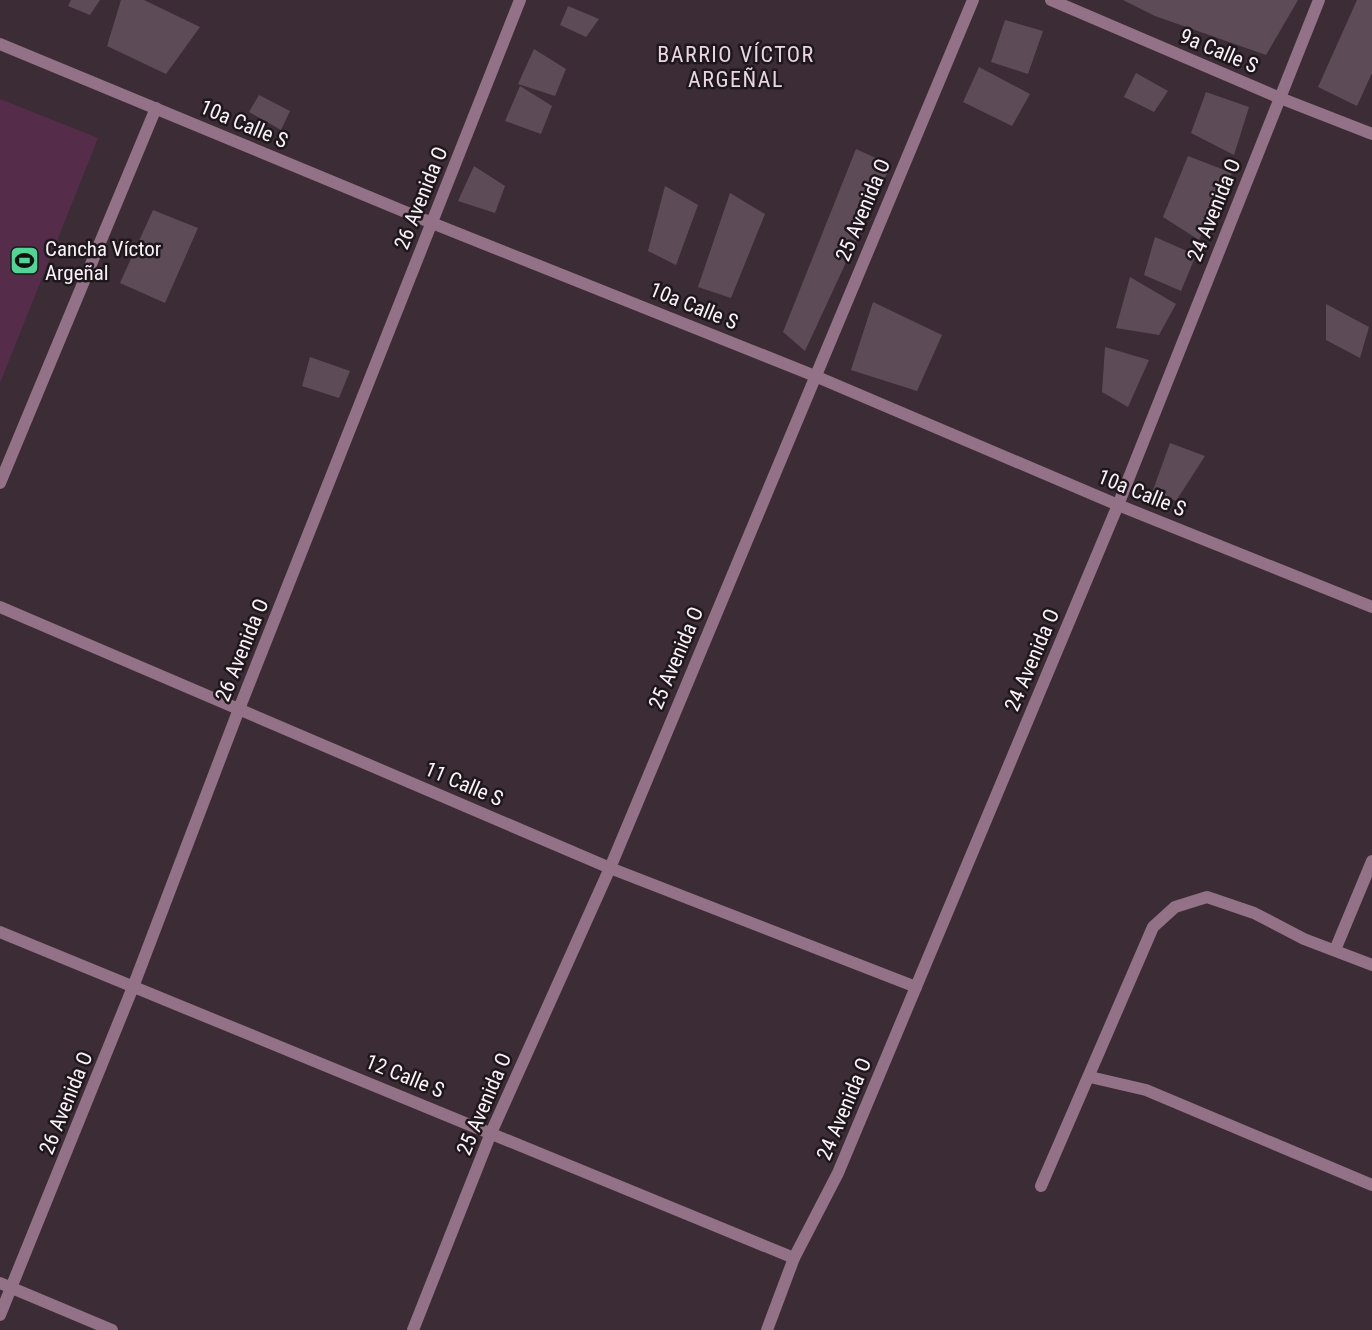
<svg xmlns="http://www.w3.org/2000/svg" width="1372" height="1330" viewBox="0 0 1372 1330" font-family="'Roboto Condensed',sans-serif">
<style>
.green{fill:#552d4a}
.building{fill:#5d4c57}
.lines{fill:none;stroke-linecap:round;stroke-linejoin:round}
.service{stroke:#937187;stroke-width:12}
.minor{stroke:#937187;stroke-width:12}
.labels{text-anchor:middle;stroke-width:5;stroke-linejoin:round;paint-order:stroke}
.street-label{font-size:21px;fill:#fbf1f8;stroke:#1e171c}
.poi-label{font-size:21px;fill:#fbf1f8;stroke:#1e171c;text-anchor:start}
.neighbourhood-label{font-size:22px;letter-spacing:1.5px;fill:#ead5e3;stroke:#1e171c}
</style>
<rect width="100%" height="100%" fill="#3c2c36"/>
<!-- green -->
<path class="green" d="M 0,99 L 98,138 L 0,383 Z"/>
<!-- building -->
<g class="building">
<path d="M 71,0 L 100,0 L 90,15 L 68,6 Z"/>
<path d="M 121,0 L 144,0 L 200,27 L 166,74 L 107,46 Z"/>
<path d="M 1123,0 L 1298,0 L 1266,55 L 1155,16 Z"/>
<path d="M 1357,0 L 1372,0 L 1372,73 L 1357,106 L 1318,87 Z"/>
<path d="M 568,6 L 599,19 L 586,37 L 560,25 Z"/>
<path d="M 1005,20 L 1043,31 L 1028,74 L 991,62 Z"/>
<path d="M 534,49 L 566,69 L 555,96 L 518,84 Z"/>
<path d="M 979,67 L 1030,94 L 1012,126 L 963,102 Z"/>
<path d="M 1136,73 L 1168,91 L 1154,112 L 1124,97 Z"/>
<path d="M 520,86 L 552,106 L 541,134 L 505,121 Z"/>
<path d="M 1206,92 L 1249,107 L 1234,155 L 1191,133 Z"/>
<path d="M 259,95 L 290,111 L 281,130 L 249,112 Z"/>
<path d="M 856,149 L 891,165 L 805,351 L 783,332 Z"/>
<path d="M 1188,156 L 1232,173 L 1199,240 L 1163,217 Z"/>
<path d="M 474,166 L 505,186 L 495,213 L 458,201 Z"/>
<path d="M 665,186 L 698,205 L 676,265 L 648,251 Z"/>
<path d="M 730,193 L 765,214 L 731,298 L 698,287 Z"/>
<path d="M 153,210 L 198,228 L 165,303 L 120,283 Z"/>
<path d="M 1155,237 L 1196,255 L 1181,291 L 1144,275 Z"/>
<path d="M 1130,277 L 1176,304 L 1159,335 L 1116,328 Z"/>
<path d="M 873,302 L 942,335 L 917,391 L 851,370 Z"/>
<path d="M 1326,304 L 1369,327 L 1360,358 L 1326,340 Z"/>
<path d="M 1105,347 L 1149,360 L 1128,407 L 1102,392 Z"/>
<path d="M 310,357 L 350,371 L 339,398 L 302,386 Z"/>
<path d="M 1170,443 L 1205,456 L 1176,501 L 1153,490 Z"/>
</g>
<g class="lines">
<!-- service -->
<g class="service">
<path d="M 1335,950 L 1372,861"/>
<path d="M 1090,1077 L 1146,1090 L 1372,1185"/>
<path d="M 1041,1186 L 1153,927 L 1175,907 L 1207,897 L 1254,913 L 1304,939 L 1372,965"/>
</g>
<!-- minor -->
<g class="minor">
<path d="M 1051,0 L 1280,98 L 1372,134"/>
<path d="M 0,44 L 432,223 L 815,376 L 1118,505 L 1372,607"/>
<path d="M 0,483 L 156,108"/>
<path d="M 0,607 L 610,868 L 916,987"/>
<path d="M 0,932 L 794,1258"/>
<path d="M 0,1283 L 112,1330"/>
<path d="M 0,1315 L 133,987 L 239,709 L 520,0"/>
<path d="M 413,1330 L 491,1133 L 610,868 L 973,0"/>
<path d="M 767,1330 L 794,1258 L 838,1173 L 1118,505 L 1319,0"/>
</g>
</g>
<!-- icons -->
<defs>
<symbol id="stadium-square" viewBox="-11 -11 22 22"><rect x="-9" y="-9" width="18" height="18" rx="4" fill="#54d396" stroke="#1e171c"/><path d="M0-5a6.5 5 0 1 0 0 10a6.5 5 0 1 0 0-10ZM-3.5-1.8h7v3.6h-7Z" fill="#111"/></symbol>
</defs>
<g fill-rule="evenodd">
<use href="#stadium-square" x="8" y="244" width="33" height="33"/>
</g>
<g class="labels">
<!-- street labels -->
<g class="street-label">
<text transform="translate(1219 51) rotate(23)" y="7">9a Calle S</text>
<text transform="translate(244 124) rotate(23)" y="7">10a Calle S</text>
<text transform="translate(421 198) rotate(-68)" y="7">26 Avenida O</text>
<text transform="translate(863 210) rotate(-67)" y="7">25 Avenida O</text>
<text transform="translate(1214 210) rotate(-68)" y="7">24 Avenida O</text>
<text transform="translate(694 306) rotate(22)" y="7">10a Calle S</text>
<text transform="translate(1142 493) rotate(22)" y="7">10a Calle S</text>
<text transform="translate(242 650) rotate(-68)" y="7">26 Avenida O</text>
<text transform="translate(676 658) rotate(-67)" y="7">25 Avenida O</text>
<text transform="translate(1032 660) rotate(-67)" y="7">24 Avenida O</text>
<text transform="translate(464 784) rotate(23)" y="7">11 Calle S</text>
<text transform="translate(405 1076) rotate(22)" y="7">12 Calle S</text>
<text transform="translate(66 1103) rotate(-68)" y="7">26 Avenida O</text>
<text transform="translate(484 1104) rotate(-67)" y="7">25 Avenida O</text>
<text transform="translate(844 1109) rotate(-67)" y="7">24 Avenida O</text>
</g>
<!-- poi labels -->
<g class="poi-label">
<text x="45" y="256">Cancha Víctor<tspan x="45" dy="24">Argeñal</tspan></text>
</g>
<!-- neighbourhood labels -->
<g class="neighbourhood-label">
<text x="736" y="62">BARRIO VÍCTOR<tspan x="736" dy="25">ARGEÑAL</tspan></text>
</g>
</g>
</svg>
